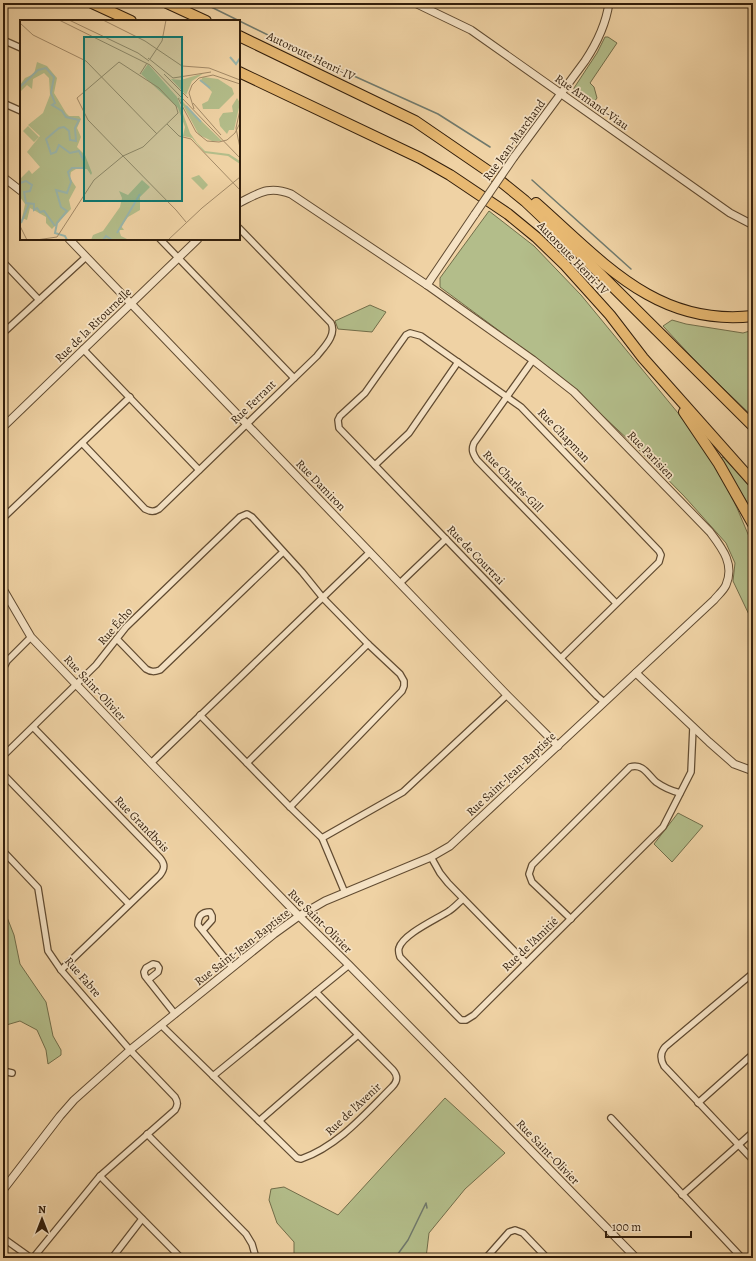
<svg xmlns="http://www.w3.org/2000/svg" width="756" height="1261" viewBox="0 0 756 1261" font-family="Alegreya,serif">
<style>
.green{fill:#b3bd8a;stroke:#726e4a}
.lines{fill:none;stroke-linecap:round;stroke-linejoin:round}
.stream{stroke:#70796c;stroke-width:1.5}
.river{stroke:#9ab6ac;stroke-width:10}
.minor-casing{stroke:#614b31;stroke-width:8}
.tertiary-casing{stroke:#614b31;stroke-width:9}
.motorway-casing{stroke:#321e0b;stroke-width:12}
.minor{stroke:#f5e2c4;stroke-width:5.5}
.tertiary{stroke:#f5e2c4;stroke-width:7}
.motorway{stroke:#e8b972;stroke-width:10}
.tertiary-bridge-casing{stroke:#614b31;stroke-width:9;stroke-linecap:butt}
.tertiary-bridge{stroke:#f5e2c4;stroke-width:7}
.labels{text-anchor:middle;stroke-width:3.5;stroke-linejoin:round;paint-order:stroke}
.street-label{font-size:12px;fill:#321e0b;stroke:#f5e2c4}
.inset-river{fill:none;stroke:#9ab6ac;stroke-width:2}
.inset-road{fill:none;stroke:#a38a67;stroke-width:1}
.view{fill:#0f766e;fill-opacity:0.15;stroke:#0f766e;stroke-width:2}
.inset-edge{fill:none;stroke:#321e0b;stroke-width:2}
</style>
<rect width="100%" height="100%" fill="#efd2a4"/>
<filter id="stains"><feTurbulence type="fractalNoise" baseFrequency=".005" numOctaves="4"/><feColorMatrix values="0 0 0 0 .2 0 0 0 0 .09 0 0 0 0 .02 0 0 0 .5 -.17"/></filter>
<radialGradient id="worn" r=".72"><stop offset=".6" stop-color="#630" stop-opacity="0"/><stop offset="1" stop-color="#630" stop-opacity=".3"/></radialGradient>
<!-- green -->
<g class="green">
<path d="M 605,37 L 608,37 L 617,43 L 590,83 L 594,87 L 597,98 L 591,106 L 589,106 C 582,101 573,97 574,88 L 597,53 Z"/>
<path d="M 489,211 L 534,246 L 581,295 L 678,413 L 715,463 L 737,508 L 753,546 L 753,623 L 733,581 L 735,563 L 726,543 L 684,496 L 633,444 L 559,375 L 440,287 L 440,278 Z"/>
<path d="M 370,305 L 386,312 L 372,332 L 338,329 L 335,321 Z"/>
<path d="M 672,320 L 686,324 L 743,333 L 753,330 L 753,417 L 701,367 L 663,326 Z"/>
<path d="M 723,457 L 753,490 L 753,512 L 720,458 Z"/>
<path d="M 678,813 L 703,826 L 672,862 L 654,844 Z"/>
<path d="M 3,907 L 14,935 L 20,964 L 46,1002 L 53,1036 L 61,1050 L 61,1055 L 48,1064 L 46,1050 L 37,1030 L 20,1021 L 3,1026 Z"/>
<path d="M 445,1098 L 505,1153 L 465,1189 L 429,1233 L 426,1258 L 294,1258 L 294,1242 L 277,1223 L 269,1200 L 271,1189 L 284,1187 L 338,1215 Z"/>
</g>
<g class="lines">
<!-- stream -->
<g class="stream">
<path d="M 203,3 L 323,62 L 438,114 L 490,147"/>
<path d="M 532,180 L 631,269"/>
<path d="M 395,1258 L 408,1240 L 426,1203 L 427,1208"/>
</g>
<!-- river -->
<path class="river" d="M 3,969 L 3,1001"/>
<defs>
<g id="minor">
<path d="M 3,40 L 21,48"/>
<path d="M 3,103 L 21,111"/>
<path d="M 160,239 L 294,378"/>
<path d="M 3,262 L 39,300"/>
<path d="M 3,333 L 86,257"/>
<path d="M 83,349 L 199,470"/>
<path d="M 533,360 L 474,443 C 471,450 473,454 477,460 L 616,603"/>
<path d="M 82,443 L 145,509 C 151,512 154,512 159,509 L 317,356 C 324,347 337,335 331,323 L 239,228"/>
<path d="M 375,465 L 409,433 L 458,362"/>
<path d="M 3,518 L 130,397"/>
<path d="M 400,583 L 446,539"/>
<path d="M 117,639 L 146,669 C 151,672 154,672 160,670 L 283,552"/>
<path d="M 561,658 L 659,562 L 661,555 L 659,551 L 521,407 L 421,336 L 410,333 L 406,335 L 365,393 L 340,416 L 338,420 L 339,428 L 597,696 L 604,702"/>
<path d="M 3,669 L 7,661 L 31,637"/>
<path d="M 200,715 L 290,807 L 322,838 L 345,893"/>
<path d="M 34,728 L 160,858 C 165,864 165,868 160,875 L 61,970"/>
<path d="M 3,756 L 96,665 L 126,627 L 240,517 L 247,514 L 252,517 L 302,572 L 323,598 L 368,644 L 400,674 L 404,681 L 404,686 L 402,691 L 290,807"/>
<path d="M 151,763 L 370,552"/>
<path d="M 247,763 L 368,644"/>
<path d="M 3,774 L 129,904"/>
<path d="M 322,838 L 403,792 L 507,695"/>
<path d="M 3,851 L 38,888 L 48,951 L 61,970 L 130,1050 L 175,1097 C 178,1102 178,1105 175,1110 L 100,1176 L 33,1258"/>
<path d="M 431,857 L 440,873 L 448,883 L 526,963"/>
<path d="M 463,899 C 458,903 454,908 449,911 C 437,919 403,934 399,948 C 398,951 399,954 400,957 L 456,1015 L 461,1020 L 466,1020 L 474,1015 L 663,827 L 691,772 L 693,727"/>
<path d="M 571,919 L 532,882 L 529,874 L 532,865 L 630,767 C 643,763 648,775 656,782 C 663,787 672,791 680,793"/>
<path d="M 203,930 L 212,920 L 212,916 L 210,912 C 201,912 198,917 198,925 L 232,967"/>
<path d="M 753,973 L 665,1047 C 660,1053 660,1059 664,1066 L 753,1160"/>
<path d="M 148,980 L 158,972 L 159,968 L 157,965 L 153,964 L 146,968 L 144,972 L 145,976 L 175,1014"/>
<path d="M 161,1025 L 297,1158 L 301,1159 C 338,1146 365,1114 392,1087 C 398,1081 398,1076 393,1070 L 316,992"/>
<path d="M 3,1071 L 12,1073"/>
<path d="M 213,1076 L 349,965"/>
<path d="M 698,1103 L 753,1054"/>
<path d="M 611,1118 L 742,1258"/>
<path d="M 259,1121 L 358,1035"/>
<path d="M 147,1134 L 246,1234 L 252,1244 L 256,1258"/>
<path d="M 100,1176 L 181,1258"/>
<path d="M 3,1179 L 8,1183"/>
<path d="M 682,1195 L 753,1132"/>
<path d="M 3,1238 L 31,1258"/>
<path d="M 112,1258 L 142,1219"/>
<path d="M 486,1258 L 509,1232 L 515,1230 L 523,1233 L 547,1258"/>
</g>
<g id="tertiary">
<path d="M 415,3 L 471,30 L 730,213 L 753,225"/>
<path d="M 514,157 L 585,61 C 597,43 606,24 609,3"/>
<path d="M 3,177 L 21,191"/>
<path d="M 69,239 L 507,695 L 558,746"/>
<path d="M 427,285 L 475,214"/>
<path d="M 3,427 L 198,239"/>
<path d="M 3,589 L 31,637 L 151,763 L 299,916 L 349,965 L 468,1086 L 636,1258"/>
<path d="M 636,673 L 709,742 L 734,764 L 753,771"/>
<path d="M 3,1190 L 60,1116 L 74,1100 L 130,1050 L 274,934 L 299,916 L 325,901 L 431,857 L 450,846 L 714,600 C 718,595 724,590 726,585 C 735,564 722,548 710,532 L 574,392 L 533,360 L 427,285 L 291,194 C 269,185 259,193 239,203"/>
</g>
<g id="motorway">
<path d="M 92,3 L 131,21"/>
<path d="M 167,3 L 206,21"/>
<path d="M 239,36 L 415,121 L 488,171 L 525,201 L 563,237 L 753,426"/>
<path d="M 239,72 L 420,158 L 450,175 L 508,214 L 536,237 L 565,265 L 610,315 L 643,358 L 753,482"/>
<path d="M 536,203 C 602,261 656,327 753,316"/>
<path d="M 684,412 L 719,464 L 753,524"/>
</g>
</defs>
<!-- minor casing -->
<use href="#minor" class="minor-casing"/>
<!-- tertiary casing -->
<use href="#tertiary" class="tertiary-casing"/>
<!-- motorway casing -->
<use href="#motorway" class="motorway-casing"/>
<!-- minor -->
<use href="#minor" class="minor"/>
<!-- tertiary -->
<use href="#tertiary" class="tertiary"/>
<!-- motorway -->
<use href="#motorway" class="motorway"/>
<defs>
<path id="tertiary-bridge" d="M 475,214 L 514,157"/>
</defs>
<!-- tertiary-bridge casing -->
<use href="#tertiary-bridge" class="tertiary-bridge-casing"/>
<!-- tertiary-bridge -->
<use href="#tertiary-bridge" class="tertiary-bridge"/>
</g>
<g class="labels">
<!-- street labels -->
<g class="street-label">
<text transform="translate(311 56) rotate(26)" y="4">Autoroute Henri-IV</text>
<text transform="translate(592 102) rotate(35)" y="4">Rue Armand-Viau</text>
<text transform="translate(514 140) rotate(-54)" y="4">Rue Jean-Marchand</text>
<text transform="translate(573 258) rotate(46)" y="4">Autoroute Henri-IV</text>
<text transform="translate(93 325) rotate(-44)" y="4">Rue de la Ritournelle</text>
<text transform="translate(253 402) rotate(-44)" y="4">Rue Ferrant</text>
<text transform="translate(564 435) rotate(46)" y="4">Rue Chapman</text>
<text transform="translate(651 455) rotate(46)" y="4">Rue Parisien</text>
<text transform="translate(513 481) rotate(46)" y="4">Rue Charles-Gill</text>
<text transform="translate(321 485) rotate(46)" y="4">Rue Damiron</text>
<text transform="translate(476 555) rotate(46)" y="4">Rue de Courtrai</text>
<text transform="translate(115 626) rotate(-49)" y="4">Rue Écho</text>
<text transform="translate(95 688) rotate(47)" y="4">Rue Saint-Olivier</text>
<text transform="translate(511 774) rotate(-43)" y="4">Rue Saint-Jean-Baptiste</text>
<text transform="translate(142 824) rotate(46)" y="4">Rue Grandbois</text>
<text transform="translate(320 921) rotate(45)" y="4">Rue Saint-Olivier</text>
<text transform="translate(530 944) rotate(-44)" y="4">Rue de l'Amitié</text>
<text transform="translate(242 947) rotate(-38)" y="4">Rue Saint-Jean-Baptiste</text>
<text transform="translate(83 977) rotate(49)" y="4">Rue Fabre</text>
<text transform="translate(353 1109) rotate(-43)" y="4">Rue de l'Avenir</text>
<text transform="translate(548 1152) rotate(46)" y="4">Rue Saint-Olivier</text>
</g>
</g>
<!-- overview -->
<g transform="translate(20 20)">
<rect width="220" height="220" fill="#efd2a4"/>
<path d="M 17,42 L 27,46 L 37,58 L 34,73 L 46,93 L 49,96 L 59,96 L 61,99 L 57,108 L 61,117 L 57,127 L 65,135 L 72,153 L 71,155 L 67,149 L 56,149 L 51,152 L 50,158 L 56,167 L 49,180 L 51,189 L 32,209 L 26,203 L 26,197 L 10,188 L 7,200 L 2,198 L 5,184 L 0,177 L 0,159 L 9,150 L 12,154 L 20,147 L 7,132 L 20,116 L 8,105 L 23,93 L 30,75 L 29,58 L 24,53 L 13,59 L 12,69 L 7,65 L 0,72 L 0,65 L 5,58 L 14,54 ZM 128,44 L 157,77 L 170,113 L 177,123 L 185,131 L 209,134 L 220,141 L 220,144 L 208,136 L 185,133 L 172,118 L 163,116 L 165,107 L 158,88 L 121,54 ZM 184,53 L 172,61 L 166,75 L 151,59 L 161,60 ZM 183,57 L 198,59 L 212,68 L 214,74 L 199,89 L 183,89 L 182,84 L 188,81 L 192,72 L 181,60 ZM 158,76 L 171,91 L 202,121 L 192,121 L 179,115 ZM 217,78 L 220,83 L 214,110 L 209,110 L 207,114 L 200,106 L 199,99 L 203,93 L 213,92 L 212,86 ZM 8,106 L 19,117 L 14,122 L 3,111 ZM 179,155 L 188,165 L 183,170 L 171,158 ZM 122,160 L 130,167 L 120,177 L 120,190 L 108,197 L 101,206 L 104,210 L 99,210 L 101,216 L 109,220 L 71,220 L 73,215 L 83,211 L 100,187 L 102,178 L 99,171 L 108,175 Z" fill="#b3bd8a"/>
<path class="inset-river" d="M 210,37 L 216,44 L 220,38M 180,60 L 190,68M 0,67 L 18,50 L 26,48 L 34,57 L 31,73 L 35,83 L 32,85 L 42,91 L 46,97 L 59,100 L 55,108 L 56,121 L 50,120 L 49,111 L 44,107 L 39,108 L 26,119 L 31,134 L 36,132 L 39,125 L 50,133 L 59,131 L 64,141 L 64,148 L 52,148 L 48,152 L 51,162 L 47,173 L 36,170 L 41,187 L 47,191 L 37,203 L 35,213 L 45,216 L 47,220M 166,86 L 181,102M 0,163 L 6,161 L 12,165 L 10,171 L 4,172 L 6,183 L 14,184 L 14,190 L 17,188 L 20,192 L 24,191 L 35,206M 1,203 L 9,184M 97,213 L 120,174M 83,220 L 86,216 L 92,220"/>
<path class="inset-road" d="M 39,0 L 130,45 L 220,138M 49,0 L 118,33 L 129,41M 83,0 L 125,21 L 162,46 L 189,48 L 220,60M 0,3 L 13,15 L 66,41 L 137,114M 128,38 L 153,58 L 191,52M 130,39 L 142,21 L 146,0M 120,54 L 127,43M 144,54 L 168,78M 158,78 L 176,112 L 187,121 L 199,122 L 207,120 L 215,113 L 220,103M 173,83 L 201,115M 174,89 L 169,73 L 172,65 L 179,58 L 193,55 L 220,64M 220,90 L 216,108 L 220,128M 147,104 L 159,116 L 171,119 L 220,170M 0,206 L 7,220M 16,220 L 37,217 L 74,160 L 103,136 L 123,127 L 158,93 L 156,86 L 139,68 L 99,42 L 57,78 L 68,100 L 103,136 L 156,190 L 166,202M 148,220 L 182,188 L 220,157"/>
<path class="view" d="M 64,17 L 162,17 L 162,181 L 64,181 Z"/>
<rect width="220" height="220" class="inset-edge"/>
</g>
<!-- margin -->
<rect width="756" height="1261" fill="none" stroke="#efd2a4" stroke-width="16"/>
<rect x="4" y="4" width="748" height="1253" fill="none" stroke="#321e0b" stroke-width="2"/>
<rect x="8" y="8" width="740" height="1245" fill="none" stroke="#321e0b"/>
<!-- north arrow -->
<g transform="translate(42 1219)" stroke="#f5e2c4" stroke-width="3" paint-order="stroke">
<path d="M0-3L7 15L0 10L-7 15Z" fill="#321e0b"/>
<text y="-6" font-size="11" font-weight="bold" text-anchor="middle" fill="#321e0b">N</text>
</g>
<!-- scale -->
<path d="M606 1231v6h85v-6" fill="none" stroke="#321e0b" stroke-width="2"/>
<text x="612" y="1231" font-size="12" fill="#321e0b" stroke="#f5e2c4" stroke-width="3" paint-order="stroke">100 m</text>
<rect width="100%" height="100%" filter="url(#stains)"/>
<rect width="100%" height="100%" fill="url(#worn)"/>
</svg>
